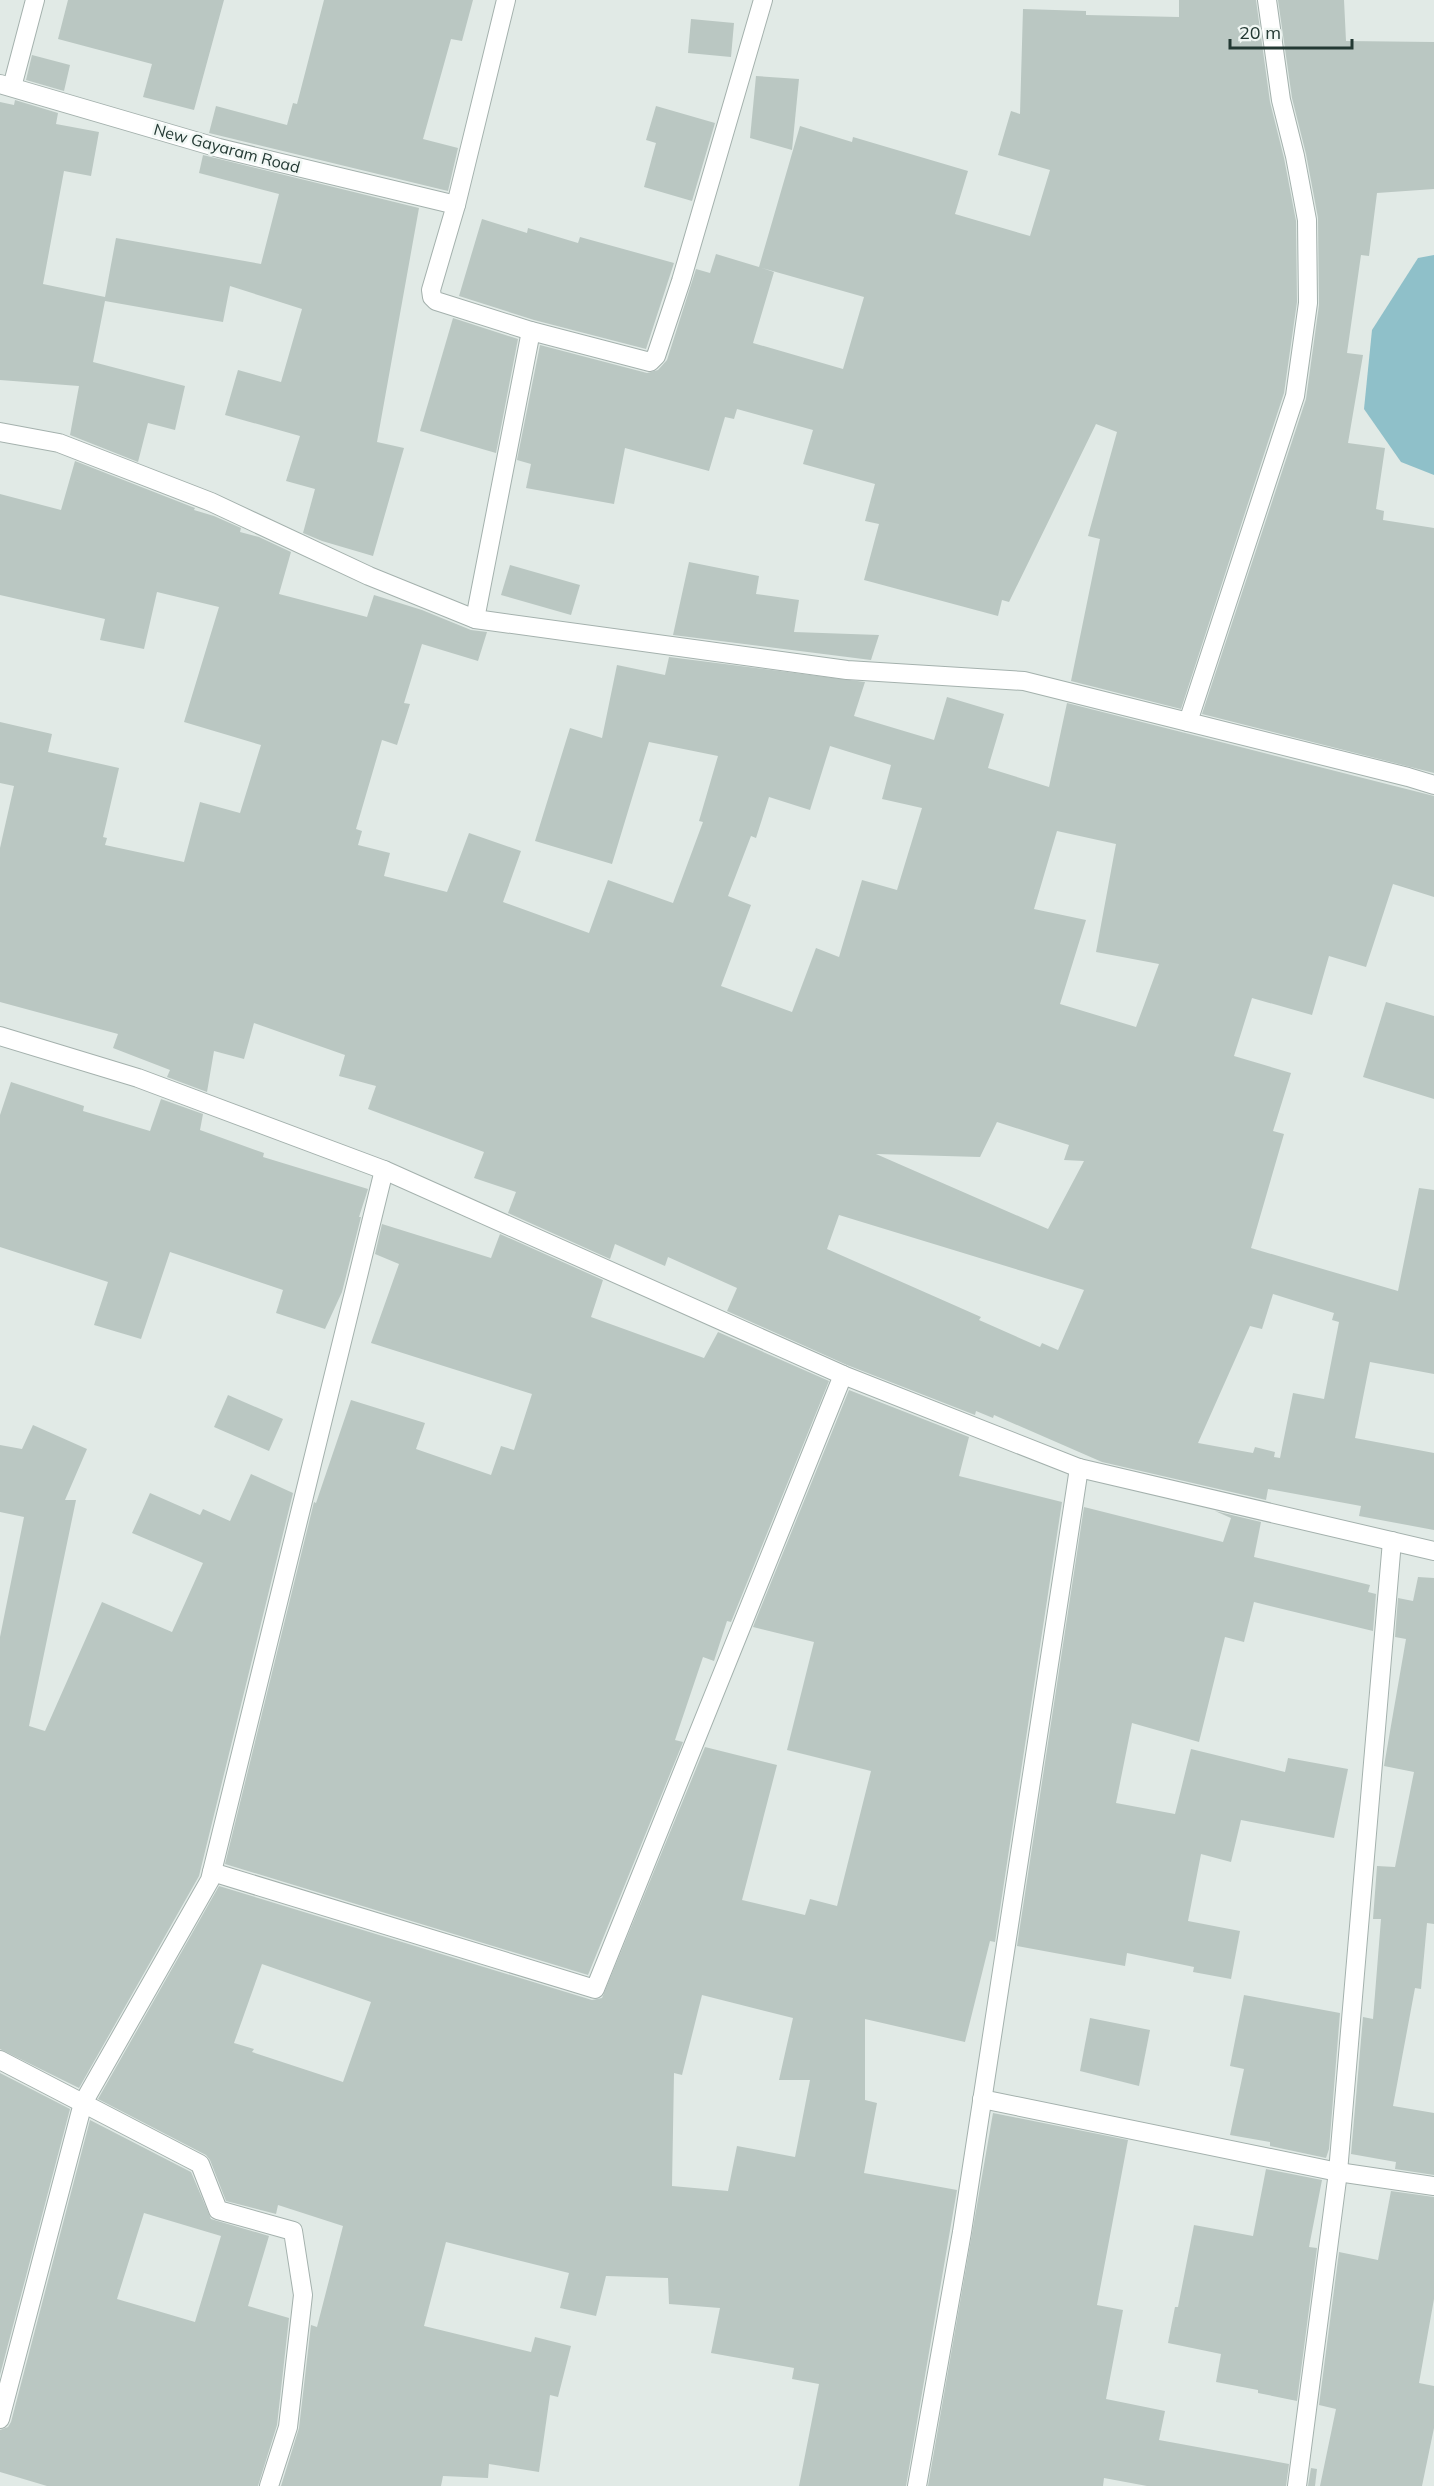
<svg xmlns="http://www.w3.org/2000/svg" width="1434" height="2486" viewBox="0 0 1434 2486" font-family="Mulish,sans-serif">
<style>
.water{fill:#8fc0c9}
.building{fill:#bac7c2;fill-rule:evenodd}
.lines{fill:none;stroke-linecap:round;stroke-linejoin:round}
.minor-casing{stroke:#a4b1ad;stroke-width:20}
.minor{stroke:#fff;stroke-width:18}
.labels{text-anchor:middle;stroke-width:5;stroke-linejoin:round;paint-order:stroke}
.street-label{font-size:16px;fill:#233933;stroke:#f1f7f4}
</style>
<rect width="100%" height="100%" fill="#e1eae6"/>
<!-- water -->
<path class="water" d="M 1434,255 L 1434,475 L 1401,462 L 1364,409 L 1372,330 L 1418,258 Z"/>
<!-- building -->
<g class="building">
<path d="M 68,0 L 224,0 L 194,110 L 143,97 L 152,64 L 58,39 Z"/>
<path d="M 324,0 L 473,0 L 462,41 L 451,39 L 423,139 L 458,148 L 448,191 L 209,133 L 216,106 L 287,125 L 293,103 L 297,104 Z"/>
<path d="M 1179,0 L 1256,0 L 1270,102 L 1284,158 L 1296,221 L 1297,302 L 1284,393 L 1181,709 L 1071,681 L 1100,539 L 1088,536 L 1117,432 L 1096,424 L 1009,602 L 1002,600 L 998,616 L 864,580 L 879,524 L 865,521 L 875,484 L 803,464 L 813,430 L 737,409 L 734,419 L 725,417 L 709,471 L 625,448 L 614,504 L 526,488 L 531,464 L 517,460 L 540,345 L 647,373 L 658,370 L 667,360 L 696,269 L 710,273 L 716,254 L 759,267 L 800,126 L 852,142 L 853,137 L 968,171 L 955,214 L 1030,236 L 1050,170 L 998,155 L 1011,111 L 1020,114 L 1023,9 L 1086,11 L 1086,15 L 1179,17 ZM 762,268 L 864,297 L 843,369 L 753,343 L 774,272 Z"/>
<path d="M 1278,0 L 1344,0 L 1346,41 L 1434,42 L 1434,189 L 1377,193 L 1369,256 L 1361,255 L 1347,353 L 1363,355 L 1348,443 L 1385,448 L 1376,509 L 1384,511 L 1383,520 L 1434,528 L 1434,773 L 1202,714 L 1306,399 L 1319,305 L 1318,218 L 1306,154 L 1292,98 Z"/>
<path d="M 691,19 L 734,23 L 731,57 L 688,53 Z"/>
<path d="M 32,55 L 70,65 L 64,91 L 26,80 Z"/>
<path d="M 756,76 L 799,79 L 792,150 L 750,138 Z"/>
<path d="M 15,100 L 58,113 L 56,124 L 99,132 L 91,176 L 64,171 L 43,284 L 105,297 L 116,238 L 261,264 L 279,194 L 199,173 L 203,155 L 419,208 L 377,442 L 404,448 L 373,556 L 322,541 L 303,533 L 315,489 L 286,481 L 300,436 L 225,415 L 238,370 L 281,382 L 302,309 L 230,286 L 223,322 L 105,301 L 93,362 L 185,386 L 175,430 L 148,423 L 138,462 L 70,435 L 79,386 L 0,380 L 0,102 L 14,105 Z"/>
<path d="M 656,106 L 715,123 L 692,201 L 644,187 L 656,143 L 646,140 Z"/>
<path d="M 482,219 L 527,233 L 528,228 L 578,243 L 580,237 L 674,263 L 646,349 L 534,320 L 459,296 Z"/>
<path d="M 453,318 L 518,339 L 496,453 L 420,431 Z"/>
<path d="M 75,461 L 195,508 L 194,510 L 214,516 L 241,528 L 240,532 L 259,537 L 291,552 L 279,594 L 367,617 L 374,595 L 422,610 L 471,630 L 487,632 L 478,661 L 422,644 L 404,703 L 410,704 L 397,745 L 382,740 L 356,829 L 362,831 L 358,845 L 390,853 L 384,876 L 447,892 L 469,833 L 521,851 L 503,902 L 589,933 L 608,880 L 673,903 L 703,822 L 699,821 L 718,756 L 649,742 L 612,864 L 535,841 L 570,728 L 602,738 L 617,665 L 665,675 L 669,657 L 865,682 L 854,716 L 934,740 L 947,697 L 1004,714 L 988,768 L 1049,787 L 1067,703 L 1434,796 L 1434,897 L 1393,884 L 1366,967 L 1329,956 L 1312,1015 L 1252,998 L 1234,1056 L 1291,1073 L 1273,1131 L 1284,1134 L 1251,1248 L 1398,1291 L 1419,1188 L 1434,1190 L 1434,1374 L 1370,1362 L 1355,1438 L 1434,1453 L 1434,1530 L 1359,1516 L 1361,1506 L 1268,1489 L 1266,1500 L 1102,1462 L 994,1415 L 993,1418 L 976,1411 L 975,1415 L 847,1365 L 727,1311 L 737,1288 L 668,1257 L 665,1266 L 615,1244 L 610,1259 L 508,1213 L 516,1192 L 474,1178 L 484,1152 L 368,1109 L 376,1086 L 339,1076 L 345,1055 L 254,1023 L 244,1059 L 214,1051 L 207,1092 L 167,1077 L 170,1070 L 113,1048 L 118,1034 L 0,1002 L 0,848 L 14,786 L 0,783 L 0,722 L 52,734 L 48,752 L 119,768 L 103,837 L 107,838 L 105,845 L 184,862 L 200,802 L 240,813 L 261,745 L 184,722 L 219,607 L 157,592 L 144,649 L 100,640 L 105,619 L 0,595 L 0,494 L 61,510 ZM 830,746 L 891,765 L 882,799 L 922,808 L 897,890 L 862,880 L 839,957 L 816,948 L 792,1012 L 721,986 L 751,905 L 728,896 L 751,836 L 756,838 L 769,797 L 810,810 ZM 1057,831 L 1116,844 L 1096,952 L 1159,964 L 1136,1027 L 1060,1004 L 1086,920 L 1034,909 ZM 997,1122 L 1069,1145 L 1064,1160 L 1084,1161 L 1048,1229 L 876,1154 L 980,1157 ZM 839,1215 L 1084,1290 L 1058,1350 L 1042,1343 L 1040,1347 L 979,1320 L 981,1317 L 827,1249 ZM 1273,1294 L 1334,1313 L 1332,1320 L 1339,1322 L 1324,1399 L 1293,1393 L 1280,1458 L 1274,1457 L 1275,1452 L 1255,1447 L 1253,1453 L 1198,1443 L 1250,1326 L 1262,1329 Z"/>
<path d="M 689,562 L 759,576 L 756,594 L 799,600 L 794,632 L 879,635 L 871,660 L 673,635 Z"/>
<path d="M 510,565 L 580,585 L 571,615 L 501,595 Z"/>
<path d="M 1386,1002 L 1434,1016 L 1434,1099 L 1363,1077 Z"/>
<path d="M 11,1082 L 84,1106 L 83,1111 L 150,1131 L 161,1099 L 203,1114 L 200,1130 L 264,1153 L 263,1157 L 368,1189 L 359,1217 L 361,1217 L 342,1292 L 325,1329 L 276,1313 L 283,1290 L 170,1252 L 141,1339 L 94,1325 L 108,1282 L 0,1247 L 0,1115 Z"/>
<path d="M 382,1224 L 491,1258 L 500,1234 L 603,1280 L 591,1317 L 704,1358 L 718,1332 L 829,1381 L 731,1622 L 727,1621 L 714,1661 L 703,1657 L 675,1740 L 683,1742 L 588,1975 L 225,1864 L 314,1502 L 316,1503 L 351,1400 L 425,1423 L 416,1449 L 491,1475 L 501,1446 L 514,1450 L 532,1394 L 371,1343 L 399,1264 L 375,1254 Z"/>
<path d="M 849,1390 L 969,1437 L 959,1476 L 1062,1502 L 995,1942 L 990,1941 L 965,2042 L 865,2019 L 865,2100 L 877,2103 L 864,2173 L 957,2190 L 906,2486 L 799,2486 L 819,2384 L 792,2379 L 794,2368 L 711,2353 L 720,2308 L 669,2304 L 668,2278 L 606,2276 L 596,2316 L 560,2308 L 569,2273 L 446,2242 L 424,2326 L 531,2352 L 535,2337 L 571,2346 L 558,2397 L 550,2395 L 539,2472 L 489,2464 L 488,2478 L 443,2476 L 441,2486 L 281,2486 L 299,2428 L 311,2325 L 317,2327 L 343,2226 L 278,2205 L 276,2214 L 226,2201 L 210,2160 L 206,2155 L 98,2099 L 219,1886 L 592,2000 L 602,1998 L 705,1747 L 777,1765 L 742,1900 L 805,1915 L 810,1899 L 837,1906 L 871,1771 L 787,1750 L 814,1642 L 753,1627 ZM 262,1964 L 371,2002 L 343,2082 L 252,2052 L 254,2049 L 234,2043 ZM 702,1995 L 793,2018 L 779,2080 L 810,2080 L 795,2157 L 737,2146 L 728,2191 L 672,2186 L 674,2073 L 682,2075 Z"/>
<path d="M 228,1395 L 283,1419 L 269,1451 L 214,1427 Z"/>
<path d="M 33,1425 L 87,1449 L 65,1500 L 76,1500 L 29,1726 L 45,1731 L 102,1602 L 172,1632 L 203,1563 L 132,1533 L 150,1493 L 200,1515 L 203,1509 L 230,1521 L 251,1474 L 293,1493 L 199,1876 L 79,2088 L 0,2049 L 0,1637 L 24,1517 L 0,1512 L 0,1445 L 22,1449 Z"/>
<path d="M 1084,1507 L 1223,1542 L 1231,1518 L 1215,1511 L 1261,1522 L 1254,1557 L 1370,1585 L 1368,1592 L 1376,1594 L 1373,1631 L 1254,1602 L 1244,1642 L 1225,1637 L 1199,1742 L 1132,1723 L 1116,1803 L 1175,1814 L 1191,1749 L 1285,1772 L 1288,1758 L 1348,1769 L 1334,1838 L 1241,1820 L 1231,1862 L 1201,1854 L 1188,1921 L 1240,1931 L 1231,1979 L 1193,1972 L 1194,1967 L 1127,1953 L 1125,1966 L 1017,1946 Z"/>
<path d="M 1418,1577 L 1434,1578 L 1434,1924 L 1427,1923 L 1421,1989 L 1415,1988 L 1393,2106 L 1434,2113 L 1434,2175 L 1395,2169 L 1396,2162 L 1351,2154 L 1363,2017 L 1373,2019 L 1381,1919 L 1373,1919 L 1377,1866 L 1395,1867 L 1414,1772 L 1384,1766 L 1406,1639 L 1395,1637 L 1398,1598 L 1413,1601 Z"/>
<path d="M 1244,1995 L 1340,2013 L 1329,2149 L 1326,2158 L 1270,2146 L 1270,2142 L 1230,2135 L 1244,2069 L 1230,2066 Z"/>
<path d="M 1090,2018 L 1150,2030 L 1139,2086 L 1080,2071 Z"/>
<path d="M 0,2073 L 70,2109 L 0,2375 Z"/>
<path d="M 993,2113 L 1128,2140 L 1097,2305 L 1123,2310 L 1106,2399 L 1165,2411 L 1159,2440 L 1289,2464 L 1286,2486 L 1147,2486 L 1104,2478 L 1103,2486 L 928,2486 Z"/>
<path d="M 90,2120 L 191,2172 L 211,2219 L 269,2236 L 248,2306 L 289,2318 L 277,2425 L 258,2486 L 47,2486 L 0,2472 L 0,2430 L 8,2427 L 11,2422 ZM 144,2213 L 221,2236 L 195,2322 L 117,2299 Z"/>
<path d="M 1266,2169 L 1322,2180 L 1309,2247 L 1317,2248 L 1297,2401 L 1258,2393 L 1258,2390 L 1216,2382 L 1221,2354 L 1168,2343 L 1175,2307 L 1178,2307 L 1194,2225 L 1253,2236 Z"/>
<path d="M 1391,2191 L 1434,2197 L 1434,2299 L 1419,2383 L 1434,2386 L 1434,2428 L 1422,2486 L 1320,2486 L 1336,2409 L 1319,2405 L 1339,2252 L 1378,2260 Z"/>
<path d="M 1311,2468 L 1317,2469 L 1315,2486 L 1308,2486 Z"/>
</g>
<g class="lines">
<defs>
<g id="minor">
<path d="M 506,0 L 456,205 L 431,290 L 432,297 L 436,301 L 531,331 L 650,362 L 656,356 L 681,281 L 763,0"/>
<path d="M 1267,0 L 1281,100 L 1295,156 L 1307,220 L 1308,303 L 1295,396 L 1188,722 L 1408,777 L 1434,785"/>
<path d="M 0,84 L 219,148 L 456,205"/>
<path d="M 12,87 L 35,0"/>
<path d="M 0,432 L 59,443 L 211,502 L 369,576 L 475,619 L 847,670 L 1024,681 L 1188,722"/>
<path d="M 475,619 L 531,331"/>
<path d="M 0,1036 L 138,1078 L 384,1170 L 843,1375 L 1079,1468 L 1434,1551"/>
<path d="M 212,1872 L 595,1989 L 843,1375"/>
<path d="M 0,2060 L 200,2164 L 218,2210 L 293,2231 L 303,2295 L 288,2427 L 269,2486"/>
<path d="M 982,2099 L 1338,2172 L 1434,2186"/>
<path d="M 0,2419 L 83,2103 L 210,1880 L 384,1170"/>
<path d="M 917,2486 L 962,2232 L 1079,1468"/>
<path d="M 1297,2486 L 1338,2172 L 1392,1541"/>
</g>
</defs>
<!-- minor casing -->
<use href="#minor" class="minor-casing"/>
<!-- minor -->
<use href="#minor" class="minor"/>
</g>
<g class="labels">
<!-- street labels -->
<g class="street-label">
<text transform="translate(227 148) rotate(15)" y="6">New Gayaram Road</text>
</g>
</g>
<!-- scale -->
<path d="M1230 39v9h122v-9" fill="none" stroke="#233933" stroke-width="3"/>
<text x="1239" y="39" font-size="18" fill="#233933" stroke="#f1f7f4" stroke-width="4.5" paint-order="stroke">20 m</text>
</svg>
